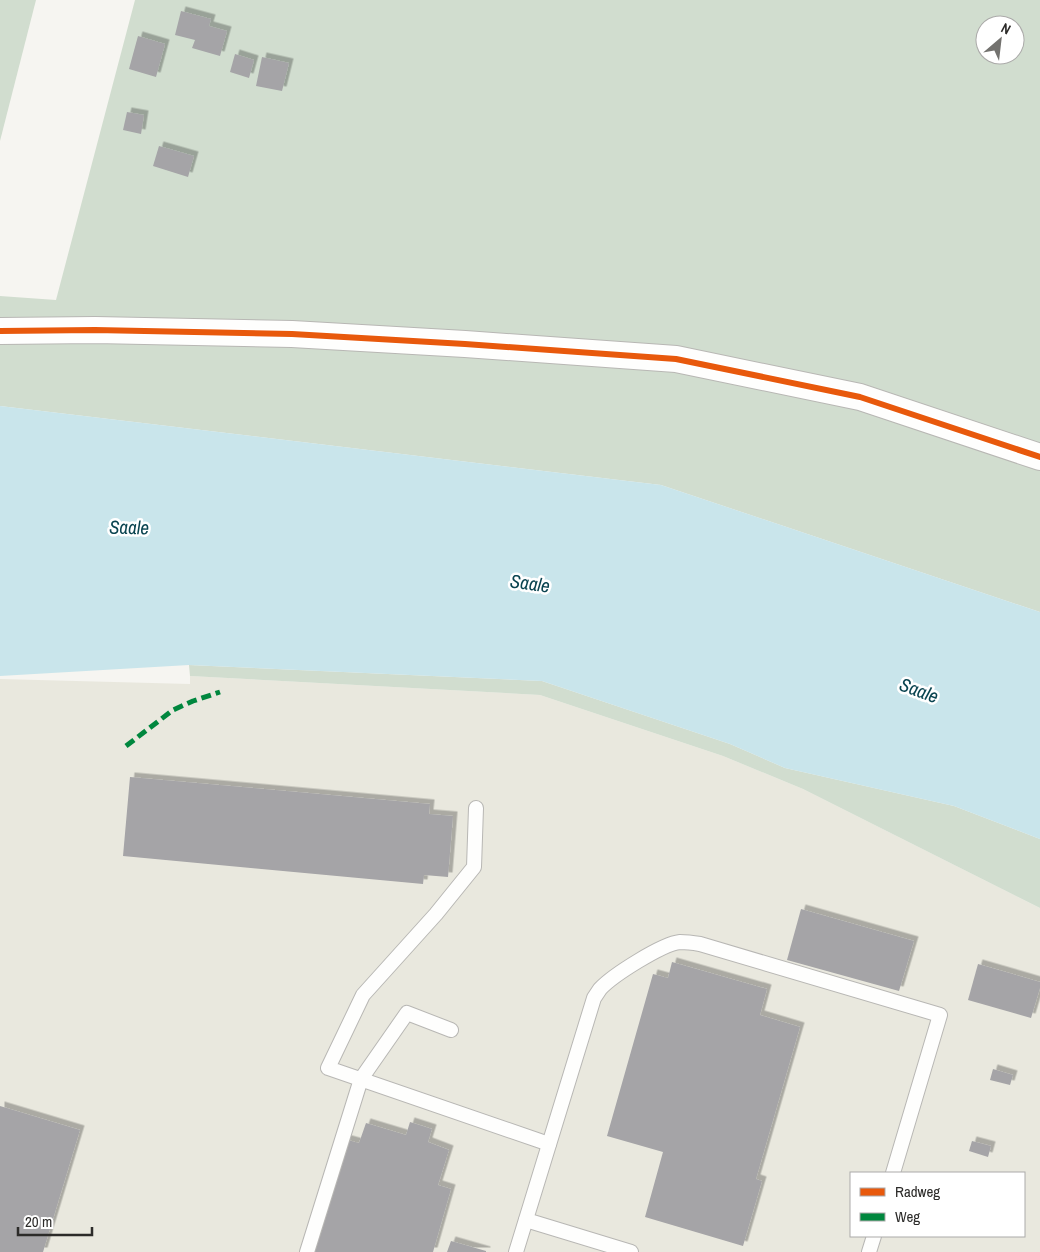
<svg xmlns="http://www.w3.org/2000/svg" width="1040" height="1252" viewBox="0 0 1040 1252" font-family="'Archivo Narrow',sans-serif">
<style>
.built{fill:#e9e8de;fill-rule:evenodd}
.green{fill:#d1ddcf;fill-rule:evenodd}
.water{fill:#c9e5eb}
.building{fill:#a5a4a7;filter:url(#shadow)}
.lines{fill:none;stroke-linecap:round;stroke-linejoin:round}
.lane-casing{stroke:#b8b7b4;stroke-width:16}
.street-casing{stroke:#b8b7b4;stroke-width:28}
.lane{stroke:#fefefd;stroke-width:14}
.street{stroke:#fefefd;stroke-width:26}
.quiet{stroke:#00873e;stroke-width:5;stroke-dasharray:10 5;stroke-linecap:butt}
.cycleway-casing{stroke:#fff;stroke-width:9}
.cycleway{stroke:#e8590c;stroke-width:6}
.labels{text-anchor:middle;stroke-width:5;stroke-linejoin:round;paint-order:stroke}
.water-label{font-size:19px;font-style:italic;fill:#0a4450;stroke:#fff}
</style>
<defs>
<filter id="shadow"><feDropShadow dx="4.5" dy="-4.5" stdDeviation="0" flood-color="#0004"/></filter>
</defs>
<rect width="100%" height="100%" fill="#f6f5f1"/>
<!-- built -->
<path class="built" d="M 190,676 L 540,695 L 723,756 L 803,789 L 1040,908 L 1040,1252 L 0,1252 L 0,679 L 190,684 ZM 851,1173 L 1024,1173 L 1024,1236 L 851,1236 Z"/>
<!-- green -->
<g class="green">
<path d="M 0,0 L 36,0 L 0,141 Z"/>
<path d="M 135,0 L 1040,0 L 1040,612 L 661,485 L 0,406 L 0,296 L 56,300 ZM 985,25 L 1015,25 L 1015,55 L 985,55 Z"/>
<path d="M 189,665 L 542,681 L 730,744 L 785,768 L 954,806 L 1040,839 L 1040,908 L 803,789 L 723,756 L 540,695 L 190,676 Z"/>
</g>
<!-- water -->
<path class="water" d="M 0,406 L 661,485 L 1040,612 L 1040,839 L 954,806 L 785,768 L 730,744 L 542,681 L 189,665 L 0,676 Z"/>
<!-- building -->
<g class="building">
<path d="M 181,11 L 211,19 L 209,26 L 227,31 L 220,56 L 192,48 L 195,40 L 175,35 Z"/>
<path d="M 138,36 L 165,44 L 156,77 L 129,69 Z"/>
<path d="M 235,54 L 254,60 L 249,78 L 230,72 Z"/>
<path d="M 262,57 L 289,63 L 282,91 L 256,86 Z"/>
<path d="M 127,112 L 144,115 L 141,134 L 123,130 Z"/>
<path d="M 159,146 L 194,156 L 188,177 L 153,166 Z"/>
<path d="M 130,777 L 430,804 L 429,814 L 453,816 L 448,877 L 424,875 L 423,884 L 123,856 Z"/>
<path d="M 801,909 L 914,941 L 899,991 L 787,960 Z"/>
<path d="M 672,962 L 767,989 L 760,1015 L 800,1027 L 756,1179 L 762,1181 L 743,1246 L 645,1217 L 663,1152 L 607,1136 L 653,974 L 668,978 Z"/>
<path d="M 978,964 L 1040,982 L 1040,988 L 1031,1018 L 968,1000 Z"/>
<path d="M 993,1069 L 1013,1075 L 1010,1085 L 990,1080 Z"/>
<path d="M 0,1106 L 80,1130 L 43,1252 L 0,1252 Z"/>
<path d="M 410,1122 L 432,1129 L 428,1142 L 449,1150 L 438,1185 L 451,1189 L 433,1252 L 309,1252 L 344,1139 L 359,1143 L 366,1123 L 406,1135 Z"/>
<path d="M 972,1141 L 991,1146 L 988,1157 L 969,1151 Z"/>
<path d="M 451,1241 L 486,1251 L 486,1252 L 447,1252 Z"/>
</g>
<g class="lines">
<defs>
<g id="lane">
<path d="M 476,808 L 474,867 L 436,914 L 363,995 L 328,1068 L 549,1144"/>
<path d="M 526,1220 L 631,1252"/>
<path d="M 307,1252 L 361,1079 L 407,1013 L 451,1030"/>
<path d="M 516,1252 L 594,998 C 596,995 598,992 600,989 C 613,975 662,944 680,942 C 686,942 694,943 700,944 L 940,1015 L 893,1173"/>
<path d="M 869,1252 L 874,1236"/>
</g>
<path id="street" d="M 0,331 L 95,330 L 292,334 L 465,344 L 676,359 L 860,397 L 1040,457"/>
</defs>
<!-- lane casing -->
<use href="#lane" class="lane-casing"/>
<!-- street casing -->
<use href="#street" class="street-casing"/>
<!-- lane -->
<use href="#lane" class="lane"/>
<!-- street -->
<use href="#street" class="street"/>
<!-- quiet -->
<path class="quiet" d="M 126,746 L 173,710 L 193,701 L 220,692"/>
<defs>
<path id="cycleway" d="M 0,331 L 95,330 L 292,334 L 465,344 L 676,359 L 860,397 L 1040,457"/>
</defs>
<!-- cycleway casing -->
<use href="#cycleway" class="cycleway-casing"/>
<!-- cycleway -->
<use href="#cycleway" class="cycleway"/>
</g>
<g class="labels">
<!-- water labels -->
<g class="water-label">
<text transform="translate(129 527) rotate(1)" y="7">Saale</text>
<text transform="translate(530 583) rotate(8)" y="7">Saale</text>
<text transform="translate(919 690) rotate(20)" y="7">Saale</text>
</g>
</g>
<!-- legend -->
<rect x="850" y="1172" width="175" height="65" fill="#ffffff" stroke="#abaaa9"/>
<rect x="860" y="1188" width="25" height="8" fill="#e8590c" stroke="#abaaa9"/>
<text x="895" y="1197" font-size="15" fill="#2c2b29">Radweg</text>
<rect x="860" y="1213" width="25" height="8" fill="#00873e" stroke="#abaaa9"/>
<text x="895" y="1222" font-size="15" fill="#2c2b29">Weg</text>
<!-- north arrow -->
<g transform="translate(1000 40) rotate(28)"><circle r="24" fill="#ffffff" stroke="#abaaa9"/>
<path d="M0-4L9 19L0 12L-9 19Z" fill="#73726f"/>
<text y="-8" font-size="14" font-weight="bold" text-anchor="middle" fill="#2c2b29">N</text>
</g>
<!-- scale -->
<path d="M18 1227v8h74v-8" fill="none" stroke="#2c2b29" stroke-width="2.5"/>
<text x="25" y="1227" font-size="15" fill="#2c2b29" stroke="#ffffff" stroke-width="4" paint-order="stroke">20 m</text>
</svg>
